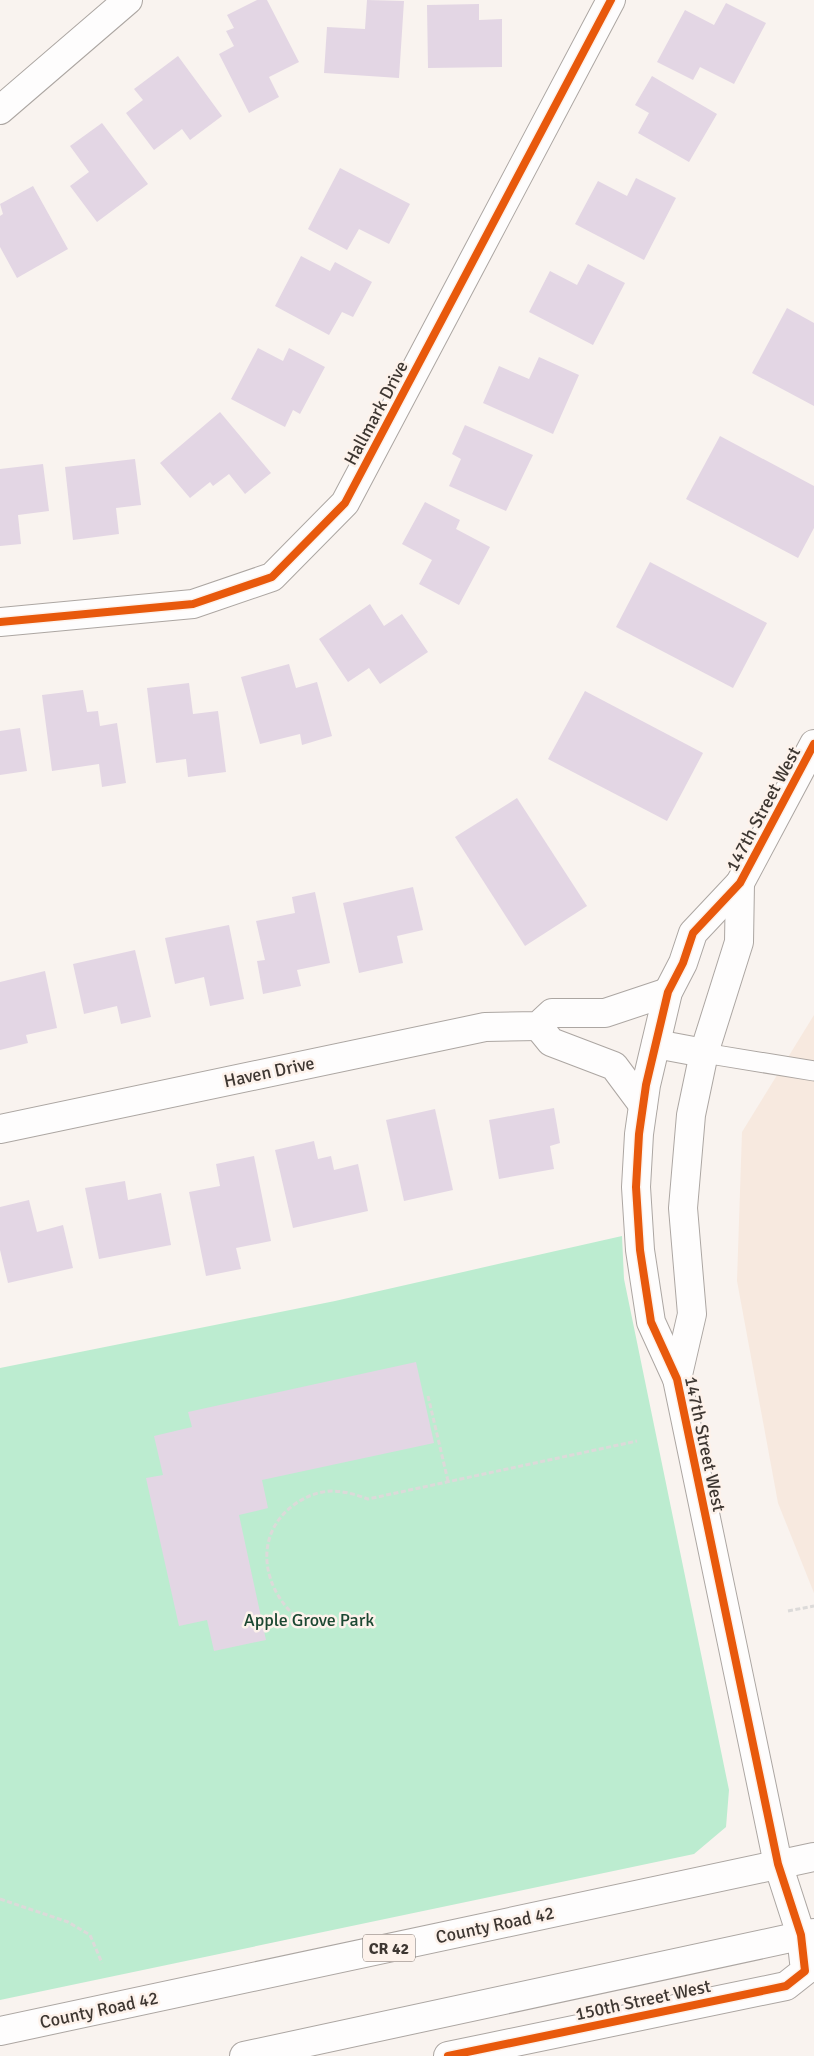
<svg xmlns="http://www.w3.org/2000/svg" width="814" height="2056" viewBox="0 0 814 2056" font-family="Signika,sans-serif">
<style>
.built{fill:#f7e9df}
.green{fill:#bcecd0}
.building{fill:#e3d6e4}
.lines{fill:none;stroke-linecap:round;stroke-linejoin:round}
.lane-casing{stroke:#aca6a2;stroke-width:21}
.street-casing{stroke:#aca6a2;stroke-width:30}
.secondary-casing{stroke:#aca6a2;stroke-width:30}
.highway-casing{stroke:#aca6a2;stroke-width:30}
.path{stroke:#dcdad9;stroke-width:3;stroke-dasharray:5 2.5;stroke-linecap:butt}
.lane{stroke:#fefdfd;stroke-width:19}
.street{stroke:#fefdfd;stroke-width:28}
.secondary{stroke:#fefdfd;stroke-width:28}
.highway{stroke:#fefdfd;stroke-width:28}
.cycleway-casing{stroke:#fdf2eb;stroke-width:11}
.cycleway{stroke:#e8590c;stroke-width:8}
.labels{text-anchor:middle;stroke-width:5;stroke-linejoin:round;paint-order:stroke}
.shield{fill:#fdf2eb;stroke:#776f6a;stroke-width:1}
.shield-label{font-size:16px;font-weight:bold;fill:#3e3732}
.street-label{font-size:18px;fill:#3e3732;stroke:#fdf2eb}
.park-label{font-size:18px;fill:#1b4731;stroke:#fdf2eb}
</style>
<rect width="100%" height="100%" fill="#f9f3ef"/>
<!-- built -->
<path class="built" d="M 814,1015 L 814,1593 L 778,1503 L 737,1281 L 742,1132 Z"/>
<!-- green -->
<path class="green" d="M 622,1236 L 624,1279 L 729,1790 L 726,1827 L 694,1854 L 0,2000 L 0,1368 L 335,1301 Z"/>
<!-- building -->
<g class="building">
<path d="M 257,0 L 267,0 L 299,62 L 269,77 L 279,97 L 249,113 L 219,54 L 234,46 L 226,31 L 234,28 L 227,15 Z"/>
<path d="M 367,0 L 404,1 L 399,78 L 324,73 L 327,27 L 365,29 Z"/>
<path d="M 726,3 L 766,23 L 734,84 L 700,67 L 693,80 L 657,62 L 685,10 L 714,25 Z"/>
<path d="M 479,4 L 479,20 L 502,19 L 502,67 L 428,68 L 427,5 Z"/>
<path d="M 178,56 L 222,116 L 190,140 L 182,129 L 154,150 L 126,113 L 143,100 L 134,89 Z"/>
<path d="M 652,76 L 717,114 L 689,162 L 638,133 L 649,113 L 635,105 Z"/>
<path d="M 102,123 L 148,184 L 97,222 L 70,186 L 89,172 L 70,146 Z"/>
<path d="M 340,168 L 410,204 L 389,244 L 359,229 L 347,250 L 308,229 Z"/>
<path d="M 636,178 L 676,198 L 644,260 L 575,224 L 598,181 L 627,196 Z"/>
<path d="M 33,186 L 68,249 L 17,278 L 0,247 L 0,216 L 3,214 L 0,204 Z"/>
<path d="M 301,256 L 330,271 L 335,262 L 372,282 L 353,317 L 342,312 L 329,335 L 275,306 Z"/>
<path d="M 588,264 L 625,283 L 593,345 L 529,312 L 550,271 L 577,285 Z"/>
<path d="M 787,308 L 814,323 L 814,406 L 752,373 Z"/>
<path d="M 258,348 L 283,361 L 289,348 L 325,367 L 300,414 L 293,410 L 285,427 L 231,399 Z"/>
<path d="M 539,357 L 579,375 L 553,434 L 483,403 L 499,366 L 529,379 Z"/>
<path d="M 220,412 L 271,473 L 245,494 L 229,474 L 213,486 L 210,482 L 190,498 L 160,463 Z"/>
<path d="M 465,425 L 533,455 L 506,511 L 449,486 L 461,459 L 452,454 Z"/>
<path d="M 720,436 L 814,486 L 814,528 L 798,558 L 686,499 Z"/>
<path d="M 135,459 L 141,505 L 116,508 L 119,534 L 73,540 L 65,467 Z"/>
<path d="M 43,464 L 49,511 L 18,515 L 21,544 L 0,546 L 0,469 Z"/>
<path d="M 425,502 L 460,520 L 456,529 L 490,547 L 459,605 L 419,584 L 432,560 L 402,544 Z"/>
<path d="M 650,562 L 767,623 L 733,688 L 616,627 Z"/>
<path d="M 370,604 L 384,626 L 402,614 L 428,652 L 380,684 L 369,668 L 348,682 L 319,639 Z"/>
<path d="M 289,664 L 296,688 L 317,682 L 332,736 L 302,745 L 300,734 L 260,744 L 241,677 Z"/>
<path d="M 189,683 L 193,714 L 218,711 L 226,772 L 188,777 L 186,759 L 156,763 L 147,688 Z"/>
<path d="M 83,690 L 87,712 L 98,711 L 100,726 L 117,723 L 126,783 L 102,787 L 99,764 L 52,771 L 42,695 Z"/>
<path d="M 585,691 L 703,753 L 667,821 L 548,759 Z"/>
<path d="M 20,728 L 27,771 L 0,775 L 0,731 Z"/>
<path d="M 517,798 L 587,906 L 525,946 L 455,837 Z"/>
<path d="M 413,887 L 423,930 L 397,936 L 403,963 L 359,973 L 343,903 Z"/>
<path d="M 315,892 L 330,963 L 297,970 L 301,986 L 263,994 L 257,961 L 265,960 L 256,921 L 295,913 L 292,897 Z"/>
<path d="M 229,925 L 244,999 L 210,1006 L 204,977 L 175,984 L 165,938 Z"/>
<path d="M 135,950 L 151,1017 L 121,1024 L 117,1006 L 84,1014 L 73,964 Z"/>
<path d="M 45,971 L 57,1028 L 26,1035 L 28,1043 L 0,1050 L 0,982 Z"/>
<path d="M 554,1108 L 560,1143 L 550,1146 L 554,1169 L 499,1179 L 489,1120 Z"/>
<path d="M 435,1109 L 453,1190 L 404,1201 L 386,1120 Z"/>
<path d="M 314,1141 L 318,1159 L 331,1156 L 334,1170 L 358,1164 L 368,1211 L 293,1228 L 275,1150 Z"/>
<path d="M 254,1156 L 271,1241 L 236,1248 L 241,1269 L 206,1276 L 189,1192 L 220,1186 L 216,1164 Z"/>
<path d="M 125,1181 L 128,1200 L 161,1193 L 171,1245 L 99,1259 L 85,1188 Z"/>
<path d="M 29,1200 L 37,1232 L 63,1225 L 73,1268 L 8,1283 L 0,1250 L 0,1207 Z"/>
<path d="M 416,1362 L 434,1443 L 262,1480 L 268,1508 L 239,1515 L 266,1640 L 214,1651 L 207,1620 L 179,1626 L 146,1478 L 163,1475 L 154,1436 L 192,1427 L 188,1412 Z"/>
</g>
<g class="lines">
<defs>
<path id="lane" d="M 704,1053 L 814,1071"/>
<g id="street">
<path d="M 0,110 L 128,0"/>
<path d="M 0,622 L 193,604 L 272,577 L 345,503 L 611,0"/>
<path d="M 538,1026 L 551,1042 L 614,1066 L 643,1105"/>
<path d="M 656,1044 L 704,1053"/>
<path d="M 0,1129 L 485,1027 L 538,1026 L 552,1013 L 605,1013 L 668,992"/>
<path d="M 448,2056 L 786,1986 L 805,1971 L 801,1935 L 778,1864"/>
</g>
<g id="secondary">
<path d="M 677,1379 L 692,1314 L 683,1208 L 691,1115 L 704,1053 L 739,942 L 740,883"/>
<path d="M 778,1864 L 677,1379 L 651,1322 L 640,1250 L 636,1187 L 639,1134 L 646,1085 L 668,992 L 683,963 L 693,933 L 740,883 L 814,744"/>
</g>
<g id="highway">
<path d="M 0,2031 L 814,1857"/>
<path d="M 244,2056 L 814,1933"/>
</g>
</defs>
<!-- lane casing -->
<use href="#lane" class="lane-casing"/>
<!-- street casing -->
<use href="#street" class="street-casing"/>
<!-- secondary casing -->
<use href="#secondary" class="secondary-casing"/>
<!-- highway casing -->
<use href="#highway" class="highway-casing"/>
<!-- path -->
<g class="path">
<path d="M 428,1396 L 448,1481"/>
<path d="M 788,1611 L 814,1606"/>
<path d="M 295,1616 C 261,1585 254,1533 295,1504 C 304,1498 312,1494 323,1492 C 338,1489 354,1494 368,1499 L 637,1441"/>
<path d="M 0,1899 L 68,1922 L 90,1935 L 102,1963"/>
</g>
<!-- lane -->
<use href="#lane" class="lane"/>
<!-- street -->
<use href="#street" class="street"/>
<!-- secondary -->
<use href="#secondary" class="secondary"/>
<!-- highway -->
<use href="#highway" class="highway"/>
<defs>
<g id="cycleway">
<path d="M 0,622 L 193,604 L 272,577 L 345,503 L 611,0"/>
<path d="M 448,2056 L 786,1986 L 805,1971 L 801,1935 L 778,1864 L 677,1379 L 651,1322 L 640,1250 L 636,1187 L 639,1134 L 646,1085 L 668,992 L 683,963 L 693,933 L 740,883 L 814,744"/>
</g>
</defs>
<!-- cycleway casing -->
<use href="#cycleway" class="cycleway-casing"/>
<!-- cycleway -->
<use href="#cycleway" class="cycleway"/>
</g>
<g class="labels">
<!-- shield labels -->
<rect class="shield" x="363" y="1934.5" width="52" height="27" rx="4"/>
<g class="shield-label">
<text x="389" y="1954">CR 42</text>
</g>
<!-- street labels -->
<g class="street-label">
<text transform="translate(376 413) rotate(-62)" y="6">Hallmark Drive</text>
<text transform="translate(763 809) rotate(-62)" y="6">147th Street West</text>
<text transform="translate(269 1072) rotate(-12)" y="6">Haven Drive</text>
<text transform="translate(705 1444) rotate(78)" y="6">147th Street West</text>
<text transform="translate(495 1925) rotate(-12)" y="6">County Road 42</text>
<text transform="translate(643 2000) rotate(-12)" y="6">150th Street West</text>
<text transform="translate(99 2010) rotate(-12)" y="6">County Road 42</text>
</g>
<!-- park labels -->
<g class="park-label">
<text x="309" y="1626">Apple Grove Park</text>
</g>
</g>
</svg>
